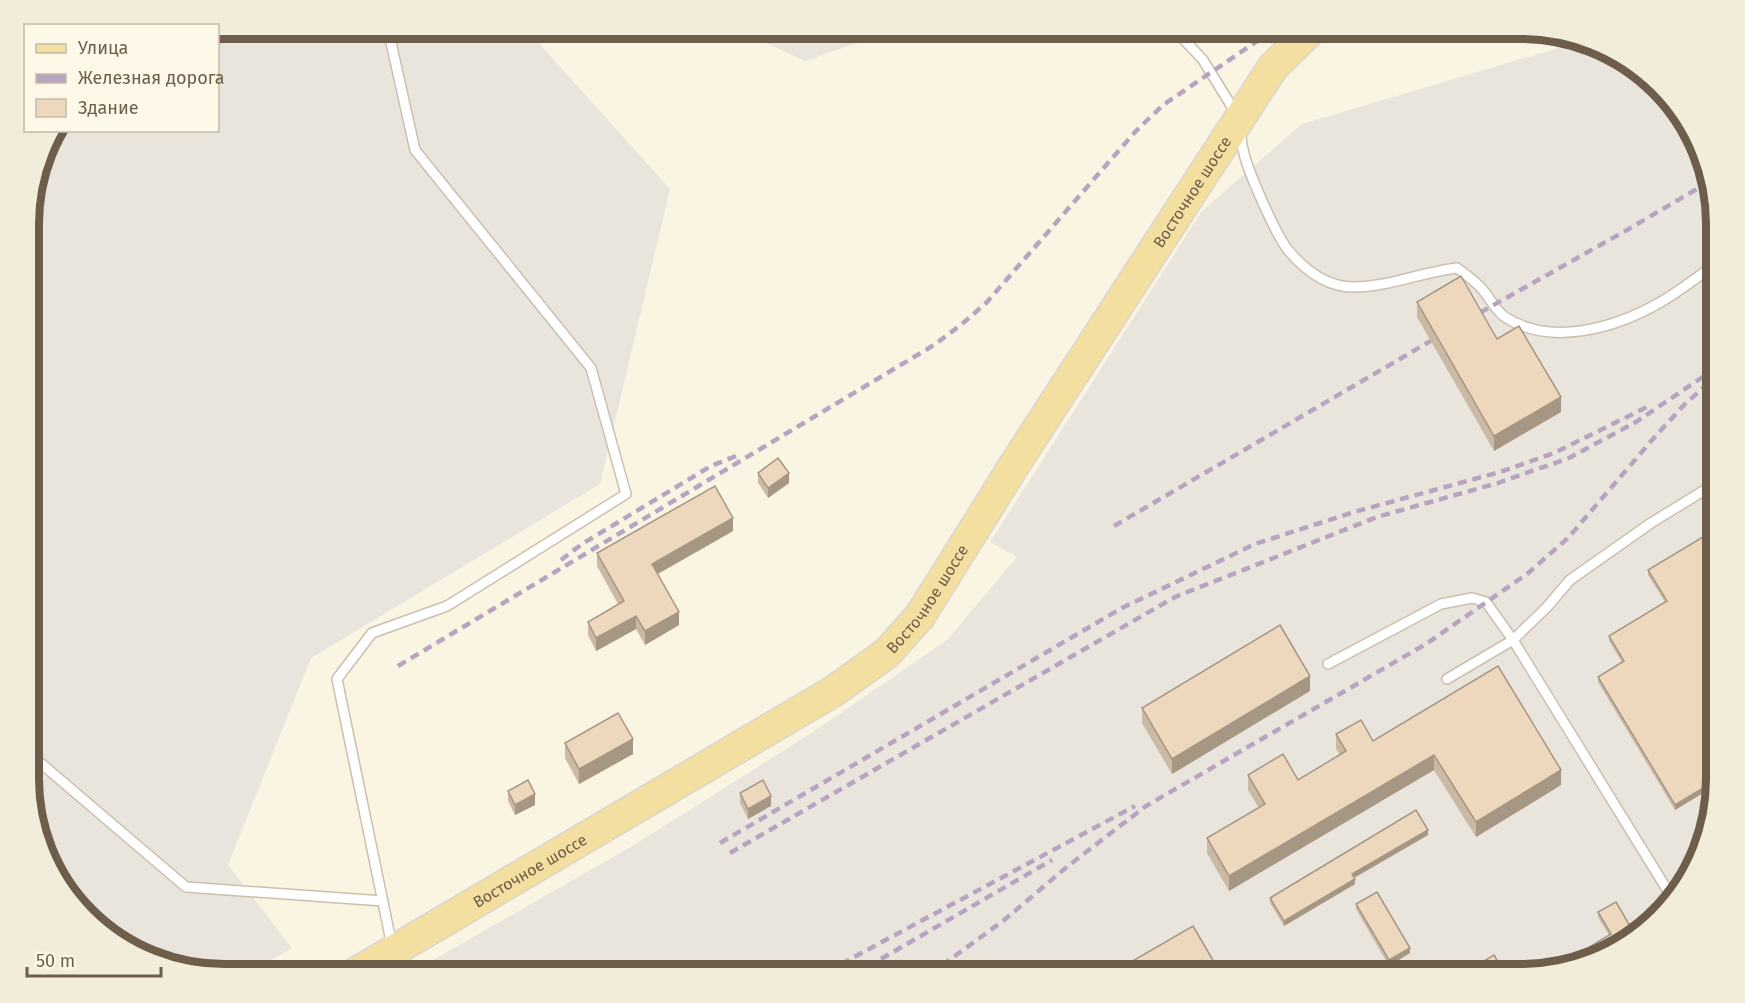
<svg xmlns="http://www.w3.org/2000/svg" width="1745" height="1003" viewBox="0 0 1745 1003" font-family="'Fira Sans',sans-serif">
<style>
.industrial{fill:#e9e5dd}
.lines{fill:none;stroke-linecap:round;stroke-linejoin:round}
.lane-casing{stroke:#ccbfad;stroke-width:12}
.primary-casing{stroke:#dad5d0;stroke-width:33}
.lane{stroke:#fff;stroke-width:9}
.primary{stroke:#f3e0a0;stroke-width:30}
.rail{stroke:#b8a3c1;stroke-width:4.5;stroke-dasharray:9 6;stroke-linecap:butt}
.wall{fill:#ccb9a3}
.shaded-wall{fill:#a69684}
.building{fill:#edd7bd;stroke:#a69684;stroke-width:1.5}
.labels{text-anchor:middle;stroke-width:5;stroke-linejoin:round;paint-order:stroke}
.street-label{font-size:16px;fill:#6f5d4b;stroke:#fdf8e8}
.rim{fill:none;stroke:#6f5d4b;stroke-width:8}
</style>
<rect width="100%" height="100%" fill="#faf4e3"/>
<!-- industrial -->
<g class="industrial">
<path d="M 224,29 L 526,29 L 670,189 L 600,484 L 311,658 L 228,865 L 292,948 L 247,974 L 224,974 L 126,948 L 61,887 L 30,804 L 30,199 L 49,137 L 54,130 L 218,130 L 218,30 Z"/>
<path d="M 737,29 L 897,29 L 805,61 Z"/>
<path d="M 1575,43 L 1619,55 L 1684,116 L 1716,211 L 1716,791 L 1690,877 L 1619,948 L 1533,974 L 409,974 L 634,845 L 813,732 L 947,640 L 1017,557 L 990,542 L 1202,211 L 1302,124 Z"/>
</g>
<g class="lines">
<defs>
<g id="lane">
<path d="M 388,29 L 415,150 L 591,368 L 626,494 L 447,606 L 372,633 L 337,679 L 392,946"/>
<path d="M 1174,29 L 1203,60 L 1237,115"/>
<path d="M 1241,131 C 1241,137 1241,143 1243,149 C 1246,168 1276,235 1288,250 C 1304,269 1326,287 1353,287 C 1388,287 1422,272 1457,268 C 1465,274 1475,281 1482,289 C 1490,298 1495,310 1505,317 C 1551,347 1615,328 1659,303 C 1679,292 1697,277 1716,264"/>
<path d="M 1328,664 L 1441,604 L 1472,598 L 1486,602 L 1513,640 L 1671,896"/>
<path d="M 1447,679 L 1513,640 L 1547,607 L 1570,580 L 1651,523 L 1716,483"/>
<path d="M 30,754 L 186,887 L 383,901"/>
</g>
<g id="primary">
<path id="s1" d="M 354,974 L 834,691 L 887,653 L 920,616 L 1020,456 L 1273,67 L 1312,29"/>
</g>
</defs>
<!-- lane casing -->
<use href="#lane" class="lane-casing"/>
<!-- primary casing -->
<use href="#primary" class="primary-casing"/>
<!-- lane -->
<use href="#lane" class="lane"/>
<!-- primary -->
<use href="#primary" class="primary"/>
<!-- rail -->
<g class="rail">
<path d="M 1467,320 L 1627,230 L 1707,183"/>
<path d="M 1114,526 L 1446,332"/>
<path d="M 561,560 L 582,544 L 711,466 L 736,456"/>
<path d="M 398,666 L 934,345 L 962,324 L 987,302 L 1135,132 L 1163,105 L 1275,29"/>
<path d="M 720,843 L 1122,608 L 1255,544 L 1354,512 L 1500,472 L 1554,453 L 1647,407"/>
<path d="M 730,853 L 1175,597 L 1377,517 L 1498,483 L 1569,458 L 1636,422 L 1716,368"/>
<path d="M 828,971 L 1135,806"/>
<path d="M 855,974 L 1052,860"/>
<path d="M 930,974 L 1003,921 L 1068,866 L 1146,806 L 1426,644 L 1527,574 L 1568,538 L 1652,440 L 1683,406 L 1715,377"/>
</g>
</g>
<!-- wall -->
<g class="wall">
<path d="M 1417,302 L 1497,339 L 1561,412 L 1494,451 L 1417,317 Z"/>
<path d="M 758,473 L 789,483 L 768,498 L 758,483 Z"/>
<path d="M 1716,529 L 1716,791 L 1711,807 L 1703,793 L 1675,810 L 1598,682 L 1598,677 L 1622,662 L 1609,641 L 1609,636 L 1665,602 L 1648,575 L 1648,570 Z"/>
<path d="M 733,531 L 658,574 L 679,625 L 645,645 L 636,629 L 596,651 L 588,635 L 588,622 L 618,604 L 597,566 L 597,553 Z"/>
<path d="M 1310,691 L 1172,774 L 1142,723 L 1142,708 Z"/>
<path d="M 1336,734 L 1373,741 L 1561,785 L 1476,837 L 1434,770 L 1229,891 L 1207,853 L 1207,838 L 1259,808 L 1248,790 L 1248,775 L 1298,780 L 1340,755 L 1336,749 Z"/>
<path d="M 565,743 L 633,754 L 579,784 L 565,758 Z"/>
<path d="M 508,791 L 535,805 L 515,815 L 508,801 Z"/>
<path d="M 740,793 L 771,806 L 748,819 L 740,803 Z"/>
<path d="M 1428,835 L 1354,878 L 1355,884 L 1284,926 L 1270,903 L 1270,898 Z"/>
<path d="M 1356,904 L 1410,953 L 1389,966 L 1356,909 Z"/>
<path d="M 1598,912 L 1634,933 L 1609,935 L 1598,917 Z"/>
</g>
<!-- shaded-wall -->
<g class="shaded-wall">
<path d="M 1561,397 L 1561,412 L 1494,451 L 1494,436 Z"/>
<path d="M 789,473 L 789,483 L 768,498 L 768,488 Z"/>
<path d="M 733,518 L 733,531 L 652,577 L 652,564 Z"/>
<path d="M 679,612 L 679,625 L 645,645 L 645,631 Z"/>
<path d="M 636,616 L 636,629 L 596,651 L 596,638 Z"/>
<path d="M 1310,676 L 1310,691 L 1172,774 L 1172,759 Z"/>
<path d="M 633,739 L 633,754 L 579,784 L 579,769 Z"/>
<path d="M 1434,755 L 1434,770 L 1229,891 L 1229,876 Z"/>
<path d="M 1561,770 L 1561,785 L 1476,837 L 1476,822 Z"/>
<path d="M 1703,788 L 1703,793 L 1675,810 L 1675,805 Z"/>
<path d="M 535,794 L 535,805 L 515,815 L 515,805 Z"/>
<path d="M 771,796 L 771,806 L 748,819 L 748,809 Z"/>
<path d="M 1428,830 L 1428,835 L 1352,879 L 1352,874 Z"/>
<path d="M 1355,879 L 1355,884 L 1284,926 L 1284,921 Z"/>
<path d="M 1410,948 L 1410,953 L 1389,966 L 1389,960 Z"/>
</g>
<!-- building -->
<g class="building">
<path d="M 1461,276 L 1497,339 L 1519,326 L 1561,397 L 1494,436 L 1417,302 Z"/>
<path d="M 778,458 L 789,473 L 768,488 L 758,473 Z"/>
<path d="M 715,486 L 733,518 L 652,564 L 679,612 L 645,631 L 636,616 L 596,638 L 588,622 L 624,601 L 597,553 Z"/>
<path d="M 1716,529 L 1716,791 L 1712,804 L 1703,788 L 1675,805 L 1598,677 L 1624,661 L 1609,636 L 1667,601 L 1648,570 Z"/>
<path d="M 1280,625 L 1310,676 L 1172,759 L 1142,708 Z"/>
<path d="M 1498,666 L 1561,770 L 1476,822 L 1434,755 L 1229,876 L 1207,838 L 1265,804 L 1248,775 L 1283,754 L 1298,780 L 1346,751 L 1336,734 L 1361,720 L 1373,741 Z"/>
<path d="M 618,713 L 633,739 L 579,769 L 565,743 Z"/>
<path d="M 528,780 L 535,794 L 515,805 L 508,791 Z"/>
<path d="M 763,780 L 771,796 L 748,809 L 740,793 Z"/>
<path d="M 1416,810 L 1428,830 L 1352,874 L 1355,879 L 1284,921 L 1270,898 Z"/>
<path d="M 1377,892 L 1410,948 L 1389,960 L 1356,904 Z"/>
<path d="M 1616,902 L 1634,933 L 1619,948 L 1555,968 L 1611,934 L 1598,912 Z"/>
<path d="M 1193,926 L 1221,974 L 1110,974 Z"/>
<path d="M 1494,955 L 1505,974 L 1462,974 Z"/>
</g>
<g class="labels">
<!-- street labels -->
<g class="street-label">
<text dy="6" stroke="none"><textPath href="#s1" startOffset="1176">Восточное шоссе</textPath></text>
<text dy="6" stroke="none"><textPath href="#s1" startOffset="690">Восточное шоссе</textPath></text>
<text dy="6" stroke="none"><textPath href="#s1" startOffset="204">Восточное шоссе</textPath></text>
</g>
</g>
<!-- crop -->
<path d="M0 0H1745V1003H0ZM224 39H1521A185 185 0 0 1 1706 224V779A185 185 0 0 1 1521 964H224A185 185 0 0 1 39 779V224A185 185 0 0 1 224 39Z" fill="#f2ecdb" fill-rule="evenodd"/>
<path class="rim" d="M224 39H1521A185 185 0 0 1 1706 224V779A185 185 0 0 1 1521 964H224A185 185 0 0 1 39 779V224A185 185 0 0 1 224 39Z"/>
<!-- legend -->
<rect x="24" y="24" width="195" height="108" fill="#fdf8e8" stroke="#c4baa9" stroke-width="1.5"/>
<rect x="36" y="44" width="30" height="9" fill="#f3e0a0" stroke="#c4baa9" stroke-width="1.5"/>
<text x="78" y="54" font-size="18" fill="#6f5d4b">Улица</text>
<rect x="36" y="74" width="30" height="9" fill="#b8a3c1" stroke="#c4baa9" stroke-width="1.5"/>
<text x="78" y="84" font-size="18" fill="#6f5d4b">Железная дорога</text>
<rect x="36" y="99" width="30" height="18" fill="#edd7bd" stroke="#c4baa9" stroke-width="1.5"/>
<text x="78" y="114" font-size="18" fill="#6f5d4b">Здание</text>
<!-- scale -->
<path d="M27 967v9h134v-9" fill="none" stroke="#6f5d4b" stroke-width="3"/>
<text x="36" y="967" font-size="18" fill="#6f5d4b" stroke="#fdf8e8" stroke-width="4.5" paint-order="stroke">50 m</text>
</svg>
